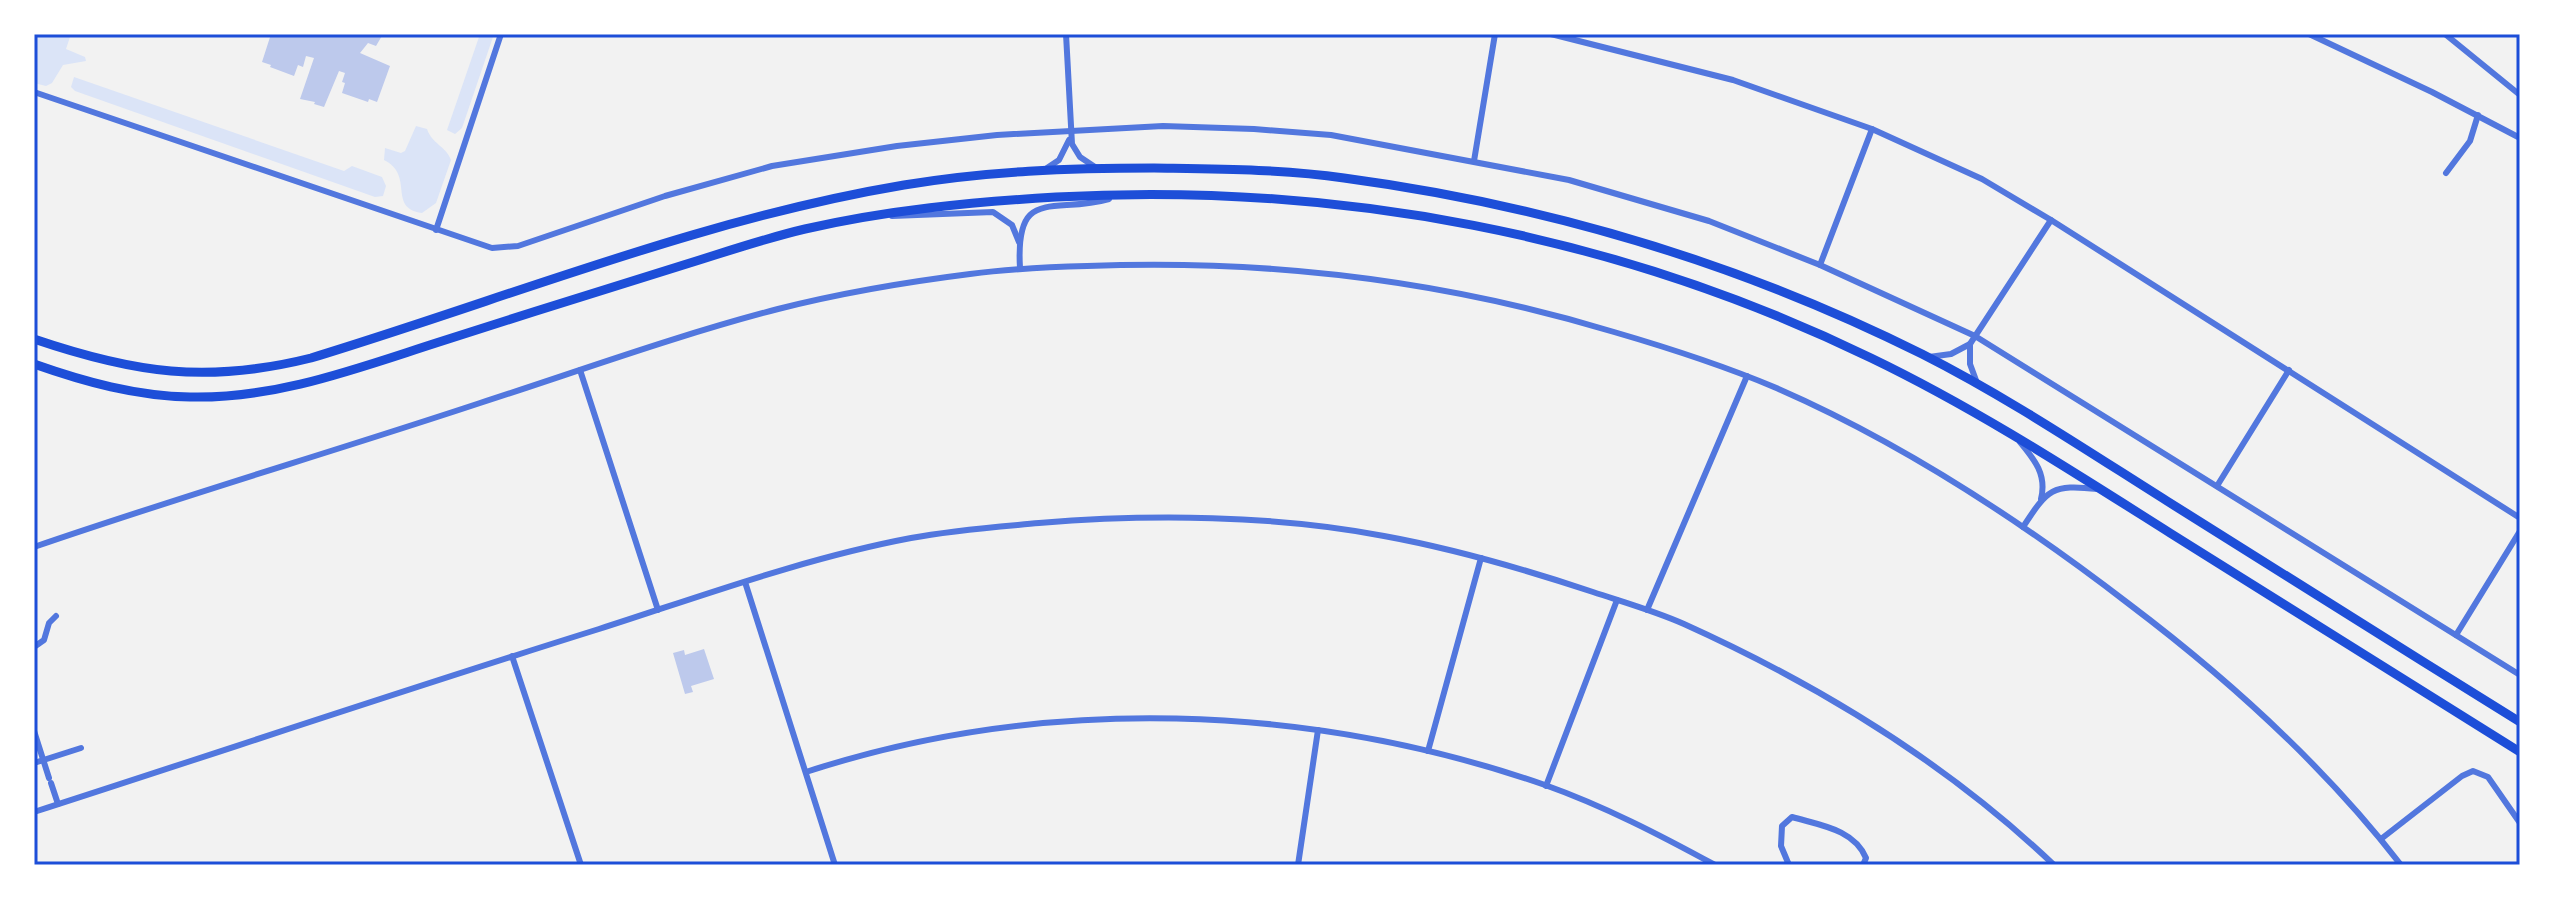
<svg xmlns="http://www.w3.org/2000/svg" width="2554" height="899" viewBox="0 0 2554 899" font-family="Inter,sans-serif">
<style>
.green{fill:#dbe4f7}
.building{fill:#bdc9ec}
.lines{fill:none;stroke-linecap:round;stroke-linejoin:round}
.minor{stroke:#5277de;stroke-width:6}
.primary{stroke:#1d4ed8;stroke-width:9}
.neatline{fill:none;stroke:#1d4ed8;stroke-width:3}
</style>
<rect width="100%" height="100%" fill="#f2f2f2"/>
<!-- green -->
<g class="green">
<path d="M 34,34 L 71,34 L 66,49 L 85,57 L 86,61 L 63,65 L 52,83 L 46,86 L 34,83 Z"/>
<path d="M 480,34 L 494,34 L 462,128 L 455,134 L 447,130 Z"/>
<path d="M 74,77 L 344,171 L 352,166 L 382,177 L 386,186 L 383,196 L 375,197 L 75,91 L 71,87 Z"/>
<path d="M 416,126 L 427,129 C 432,144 446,146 451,160 L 436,203 L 422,213 C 387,208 415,175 384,160 L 385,148 L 401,153 L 405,151 Z"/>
</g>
<!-- building -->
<g class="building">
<path d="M 271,34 L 383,34 L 376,46 L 368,43 L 360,53 L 390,66 L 377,102 L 369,99 L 368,102 L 342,93 L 345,83 L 342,82 L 345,73 L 339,71 L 324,107 L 314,104 L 315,102 L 300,99 L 314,58 L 306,56 L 303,67 L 298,65 L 294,76 L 270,67 L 271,65 L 262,62 Z"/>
<path d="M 704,649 L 714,679 L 691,686 L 693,692 L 685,694 L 673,653 L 684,650 L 685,655 Z"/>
</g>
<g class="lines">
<!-- minor -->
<g class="minor">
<path d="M 1066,34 L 1072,144 L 1080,157 L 1095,167"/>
<path d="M 1551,34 L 1733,80 L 1872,129 L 1982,179 L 2051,220 L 2520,518"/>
<path d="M 2309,34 L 2432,92 L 2520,138"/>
<path d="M 2445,34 L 2520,95"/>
<path d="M 34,92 L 492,248 L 518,246 L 665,196 L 772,166 L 897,146 L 997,135 L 1163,126 L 1254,129 L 1331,135 L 1569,180 L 1709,221 L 1820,265 L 1975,336 L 2520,675"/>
<path d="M 1474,161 L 1495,34"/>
<path d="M 1047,168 L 1059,160 L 1069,140"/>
<path d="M 2446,173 L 2470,141 L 2478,115"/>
<path d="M 892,216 L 993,212 L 1012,225 L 1019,242"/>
<path d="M 436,230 L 501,34"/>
<path d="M 1820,265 L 1872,129"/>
<path d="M 1020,268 C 1015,185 1053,215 1109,199"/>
<path d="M 1929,357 L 1951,354 L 1970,344"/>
<path d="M 580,370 L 658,610"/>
<path d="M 1977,383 L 1970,364 L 1970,344 L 2051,220"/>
<path d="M 2020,442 C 2035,460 2047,475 2041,499"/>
<path d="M 2217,486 L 2289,370"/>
<path d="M 2023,527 C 2048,489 2051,484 2098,489"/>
<path d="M 34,547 C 182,496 332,452 480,403 C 579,371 678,335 778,309 C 841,293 906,282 970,274 C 1009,269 1048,267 1087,266 C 1266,259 1443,280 1614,332 C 1669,348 1722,365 1774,387 C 1901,442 2020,520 2129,604 C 2227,678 2326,768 2401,865"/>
<path d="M 745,582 L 835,865"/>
<path d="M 1647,610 L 1747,376"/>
<path d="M 2456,635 L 2520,531"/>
<path d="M 34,647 L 44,640 L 49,623 L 56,616"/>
<path d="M 512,656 L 581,865"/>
<path d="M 34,731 L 49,778"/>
<path d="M 1428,751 L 1481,558"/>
<path d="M 34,763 L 81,748"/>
<path d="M 806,772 C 1044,694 1309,703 1545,785 C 1604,806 1660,835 1715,865"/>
<path d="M 51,783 L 58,804"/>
<path d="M 1546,786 L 1617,600"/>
<path d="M 34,812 C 223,751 410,688 599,629 C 702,596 805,558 911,538 C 953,530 996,527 1039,523 C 1149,514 1276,515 1384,536 C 1455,549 1524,569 1593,592 C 1623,602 1655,611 1684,624 C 1819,685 1947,763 2054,865"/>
<path d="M 2381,839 L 2462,776 L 2473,771 L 2488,777 L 2520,823"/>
<path d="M 1298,865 L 1318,730"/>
<path d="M 1789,865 L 1781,846 L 1782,826 L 1792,817 C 1819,825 1854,829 1866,858 L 1863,865"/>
</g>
<!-- primary -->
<g class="primary">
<path d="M 34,339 C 134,373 207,384 311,358 C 508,298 701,219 904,185 C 987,171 1070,168 1154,168 C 1217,169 1281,169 1344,178 C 1545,205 1740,263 1922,354 C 2007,397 2086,450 2167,501 C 2285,575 2402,649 2520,722"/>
<path d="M 34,364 C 85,382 136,396 190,397 C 276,399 355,369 436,343 C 516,317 597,292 677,267 C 720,254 762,239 805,229 C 888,210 972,202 1056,197 C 1338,182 1616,234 1871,358 C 1975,408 2072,471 2170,533 C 2287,606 2403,679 2520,752"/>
</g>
</g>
<!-- border -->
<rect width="2554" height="899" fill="none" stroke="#ffffff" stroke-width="72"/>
<rect x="36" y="36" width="2482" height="827" class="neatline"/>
</svg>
